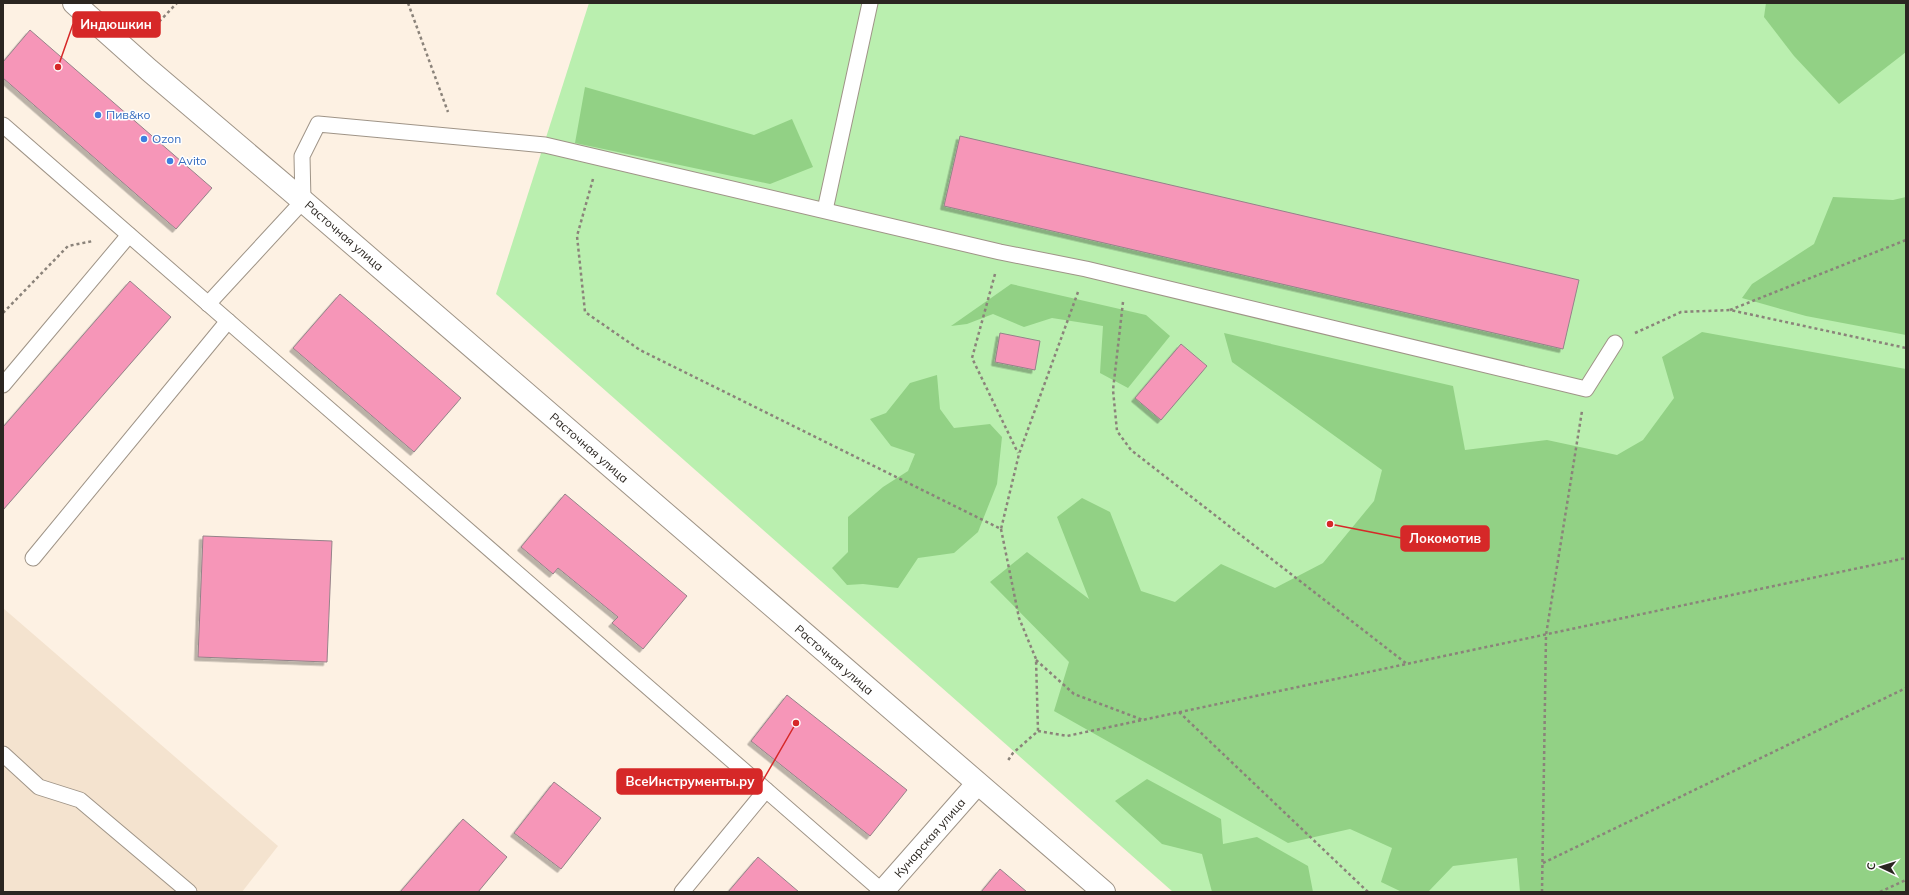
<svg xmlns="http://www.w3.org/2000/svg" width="1909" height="895" viewBox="0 0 1909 895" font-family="Mulish,sans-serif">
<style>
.built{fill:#f4e3cf}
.green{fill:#baefaf}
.forest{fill:#92d185}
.building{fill:#f696b8;stroke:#958389;filter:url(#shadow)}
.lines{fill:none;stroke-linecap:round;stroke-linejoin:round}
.service-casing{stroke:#9f9487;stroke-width:17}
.minor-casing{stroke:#9f9487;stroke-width:24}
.secondary-casing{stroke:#9f9487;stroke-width:24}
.path{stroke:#8b837a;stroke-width:2.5;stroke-dasharray:3 3;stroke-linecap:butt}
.service{stroke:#fff;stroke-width:15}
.minor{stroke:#fff;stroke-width:22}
.secondary{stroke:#fff;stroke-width:22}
.shop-dot{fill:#3f7fe0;stroke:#fff;stroke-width:1.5}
.labels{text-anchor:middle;stroke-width:3;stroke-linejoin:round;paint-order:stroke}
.shop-label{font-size:12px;fill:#366cbe;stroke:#fff;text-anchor:start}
.street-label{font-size:12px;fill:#2b2621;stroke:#fff}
.leader{fill:none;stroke:#d62828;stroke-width:1.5}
.callout-dot{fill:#d62828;stroke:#fff;stroke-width:1.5}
.callout{fill:#d62828;stroke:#d62828;stroke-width:1.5}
.callout-label{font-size:13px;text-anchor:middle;font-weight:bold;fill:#fff}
</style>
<defs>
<filter id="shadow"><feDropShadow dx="-3.5" dy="3.5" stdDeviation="0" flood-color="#0004"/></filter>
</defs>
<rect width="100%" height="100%" fill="#fdf1e3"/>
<!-- built -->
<path class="built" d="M 3,608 L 278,846 L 242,892 L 3,892 Z"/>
<!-- green -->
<path class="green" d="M 589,3 L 1906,3 L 1906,892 L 1173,892 L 496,294 Z"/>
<!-- forest -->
<g class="forest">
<path d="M 1766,3 L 1906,3 L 1906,52 L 1839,104 L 1794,56 L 1764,17 Z"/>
<path d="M 585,87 L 754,135 L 792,119 L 813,167 L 770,184 L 575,143 Z"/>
<path d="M 1833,197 L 1893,200 L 1906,197 L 1906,335 L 1806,316 L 1742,298 L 1752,284 L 1814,244 Z"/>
<path d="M 1011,284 L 1146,315 L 1170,336 L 1128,388 L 1100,373 L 1103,326 L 1052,318 L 1024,327 L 993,314 L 967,324 L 951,326 Z"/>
<path d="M 1702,332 L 1906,369 L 1906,892 L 1520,892 L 1517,858 L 1453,866 L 1428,892 L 1402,892 L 1381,882 L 1392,848 L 1350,829 L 1288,843 L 1054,711 L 1069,662 L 990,582 L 1027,552 L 1089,599 L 1057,517 L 1082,498 L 1110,512 L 1141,591 L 1175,602 L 1221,564 L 1275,588 L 1323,563 L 1374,501 L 1382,470 L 1232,362 L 1224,333 L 1453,386 L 1465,450 L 1547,440 L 1617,455 L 1643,440 L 1674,398 L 1662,357 Z"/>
<path d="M 937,375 L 940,409 L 954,428 L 990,424 L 1002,437 L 997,484 L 978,532 L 954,553 L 918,558 L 898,588 L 863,584 L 847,585 L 832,568 L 848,552 L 848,517 L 883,487 L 908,471 L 915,454 L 891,446 L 870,419 L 886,413 L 910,383 Z"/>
<path d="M 1147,779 L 1221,819 L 1223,844 L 1257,837 L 1308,866 L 1313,892 L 1212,892 L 1202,854 L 1162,844 L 1115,801 Z"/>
</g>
<!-- building -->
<g class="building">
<path d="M 30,30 L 212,188 L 176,229 L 3,78 L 3,62 Z"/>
<path d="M 960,136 L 1579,280 L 1563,349 L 944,206 Z"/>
<path d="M 130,281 L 171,317 L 3,510 L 3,427 Z"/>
<path d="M 340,294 L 461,398 L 414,452 L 293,348 Z"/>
<path d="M 1000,333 L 1040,341 L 1035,370 L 995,362 Z"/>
<path d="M 1181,344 L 1207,366 L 1161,420 L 1135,398 Z"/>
<path d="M 565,494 L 687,596 L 643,649 L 612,623 L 618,617 L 558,568 L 553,574 L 521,547 Z"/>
<path d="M 203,536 L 332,541 L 327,662 L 198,657 Z"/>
<path d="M 787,695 L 907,790 L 870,836 L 751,741 Z"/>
<path d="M 554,782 L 601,818 L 561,869 L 514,833 Z"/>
<path d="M 463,819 L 507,857 L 478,892 L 400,892 Z"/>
<path d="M 758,857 L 799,892 L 728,892 Z"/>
<path d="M 1000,869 L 1027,892 L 981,892 Z"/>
</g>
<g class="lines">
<defs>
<g id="service">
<path d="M 3,125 L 883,892"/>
<path d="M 825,210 L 870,3"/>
<path d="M 208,304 L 303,201 L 302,156 L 318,124 L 545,145 L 1000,252 L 1086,269 L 1586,389 L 1615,343"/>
<path d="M 3,385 L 129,235"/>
<path d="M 33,558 L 228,321"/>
<path d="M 3,754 L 39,787 L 80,800 L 189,892"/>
<path d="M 682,892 L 766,790"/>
</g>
<path id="minor" d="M 882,892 L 977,784"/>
<path id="secondary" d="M 74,3 L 149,70 L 303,201 L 1104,892"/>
</defs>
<!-- service casing -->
<use href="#service" class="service-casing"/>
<!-- minor casing -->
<use href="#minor" class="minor-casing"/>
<!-- secondary casing -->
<use href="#secondary" class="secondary-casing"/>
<!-- path -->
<g class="path">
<path d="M 408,3 L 448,112"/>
<path d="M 155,26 L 177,3"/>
<path d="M 593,179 L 577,236 L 585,312 L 640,350 L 1001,529 L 1019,454 L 1078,292"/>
<path d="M 995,274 L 972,358 L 1018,453"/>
<path d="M 1123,302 L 1113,390 L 1117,431 L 1131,450 L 1407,664"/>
<path d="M 1730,310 L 1906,240"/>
<path d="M 3,313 L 68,246 L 93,241"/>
<path d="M 1635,333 L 1681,312 L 1730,310 L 1906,348"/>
<path d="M 1001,529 L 1019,618 L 1036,659 L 1038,731 L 1013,753 L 1007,762"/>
<path d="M 1036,660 L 1074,694 L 1143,720"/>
<path d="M 1179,712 L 1368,892"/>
<path d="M 1038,731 L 1067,736 L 1906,558"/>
<path d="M 1543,863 L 1906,688"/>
<path d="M 1542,892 L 1546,635 L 1582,411"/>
<path d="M 1880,892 L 1906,880"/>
</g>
<!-- service -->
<use href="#service" class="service"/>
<!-- minor -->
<use href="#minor" class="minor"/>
<!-- secondary -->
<use href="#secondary" class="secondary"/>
</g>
<!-- markers -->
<g class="shop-dot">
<circle cx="98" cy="115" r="4"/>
<circle cx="144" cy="139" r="4"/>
<circle cx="170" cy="161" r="4"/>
</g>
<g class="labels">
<!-- shop labels -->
<g class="shop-label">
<text x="106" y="119">Пив&amp;ко</text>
<text x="152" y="143">Ozon</text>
<text x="178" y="165">Avito</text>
</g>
<!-- street labels -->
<g class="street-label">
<text transform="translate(344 236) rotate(41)" y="4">Расточная улица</text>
<text transform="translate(589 448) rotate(41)" y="4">Расточная улица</text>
<text transform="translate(834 660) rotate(41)" y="4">Расточная улица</text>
<text transform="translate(930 838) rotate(-49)" y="4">Кунарская улица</text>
</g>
</g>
<!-- callouts -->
<path class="leader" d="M58 67L73 24M1330 524L1401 538M796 723L762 782"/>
<g class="callout-dot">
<circle cx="58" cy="67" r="4"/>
<circle cx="1330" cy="524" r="4"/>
<circle cx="796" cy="723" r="4"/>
</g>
<g class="callout">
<rect x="73" y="12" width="87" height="25" rx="4"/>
<rect x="1401" y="526" width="88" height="25" rx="4"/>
<rect x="617" y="769" width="145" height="25" rx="4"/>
</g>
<g class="callout-label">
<text x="116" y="29">Индюшкин</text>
<text x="1445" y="543">Локомотив</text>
<text x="690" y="786">ВсеИнструменты.ру</text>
</g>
<!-- border -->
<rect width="1909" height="895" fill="none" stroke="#2b2621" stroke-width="8"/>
<!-- north arrow -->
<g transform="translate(1881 867) rotate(274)" stroke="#ffffff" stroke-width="3" paint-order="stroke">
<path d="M0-3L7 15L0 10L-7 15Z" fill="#2b2621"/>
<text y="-6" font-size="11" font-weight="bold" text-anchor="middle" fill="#2b2621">С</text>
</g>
</svg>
